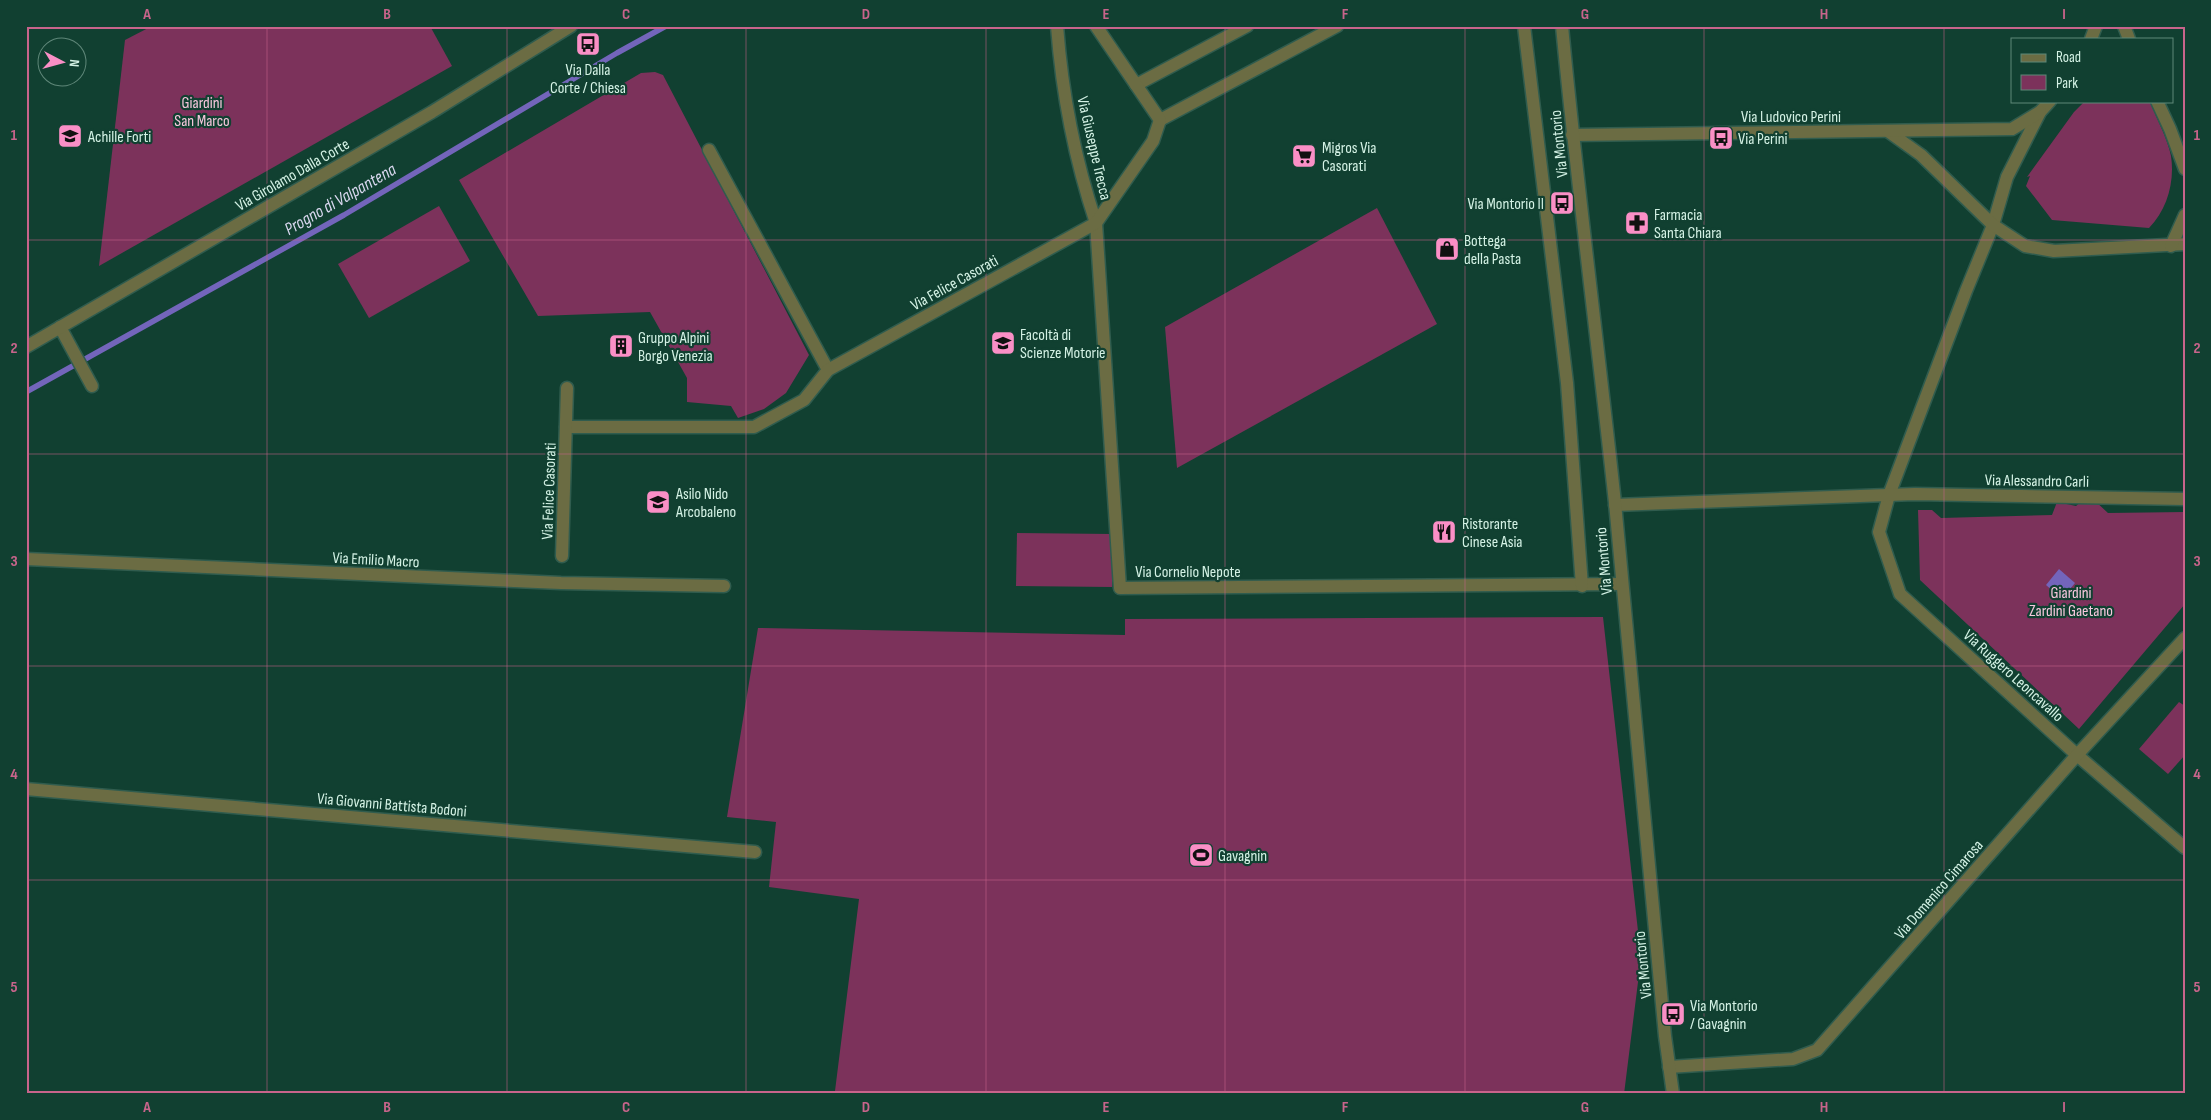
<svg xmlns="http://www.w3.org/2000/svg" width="2211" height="1120" viewBox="0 0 2211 1120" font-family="'Sofia Sans Condensed',sans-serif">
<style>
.green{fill:#7c325b}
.water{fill:#7365bb}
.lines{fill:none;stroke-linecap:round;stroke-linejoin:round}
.stream{stroke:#7365bb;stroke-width:5.5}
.minor-casing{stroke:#305c4e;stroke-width:15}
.tertiary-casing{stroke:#305c4e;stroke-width:15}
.minor{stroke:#6b6c43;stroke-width:12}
.tertiary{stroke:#6b6c43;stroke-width:12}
.grid{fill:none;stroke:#c8648b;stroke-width:1;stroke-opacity:0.55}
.labels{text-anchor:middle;stroke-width:4.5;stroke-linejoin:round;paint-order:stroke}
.poi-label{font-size:16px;fill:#d4f2e5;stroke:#114031;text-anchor:start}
.park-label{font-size:16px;fill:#f9c7de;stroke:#114031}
.street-label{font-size:16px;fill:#d4f2e5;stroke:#114031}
.water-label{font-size:18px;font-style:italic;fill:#d8d7ee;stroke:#114031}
.neatline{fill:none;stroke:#c8648b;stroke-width:2}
.grid-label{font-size:16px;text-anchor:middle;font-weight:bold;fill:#c8648b}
</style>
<rect width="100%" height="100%" fill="#114031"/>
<!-- green -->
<g class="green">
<path d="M 152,26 L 430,26 L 452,66 L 99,266 L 125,40 Z"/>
<path d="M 655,72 L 663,75 L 809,355 L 786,393 L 764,409 L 738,418 L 731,406 L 687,402 L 687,378 L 650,312 L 538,316 L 459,180 L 641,73 Z"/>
<path d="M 2085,101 L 2150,101 C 2156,118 2168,139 2171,156 C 2175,182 2167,210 2149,228 L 2052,220 L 2026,186 L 2030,176 L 2027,177 L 2074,112 Z"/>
<path d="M 439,206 L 470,261 L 369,318 L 338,264 Z"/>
<path d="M 1377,208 L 1437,324 L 1177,468 L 1165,327 Z"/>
<path d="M 2094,500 L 2108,513 L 2185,512 L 2185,604 L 2079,729 L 1920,580 L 1918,510 L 1932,510 L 1941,518 L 2052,515 L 2057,502 L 2076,506 L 2082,501 Z"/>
<path d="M 1017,533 L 1112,534 L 1112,587 L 1016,586 Z"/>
<path d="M 1603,617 L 1641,958 L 1624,1094 L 825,1094 L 835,1091 L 859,899 L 769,887 L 776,822 L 727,817 L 758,628 L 1125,635 L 1125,619 Z"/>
<path d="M 2179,702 L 2185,706 L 2185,755 L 2168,774 L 2139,749 Z"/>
</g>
<!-- water -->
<path class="water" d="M 2059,569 L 2075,583 L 2062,599 L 2046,585 Z"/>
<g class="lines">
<!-- stream -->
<path class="stream" d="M 26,392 L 344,215 L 617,53 L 666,26"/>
<defs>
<g id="minor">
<path d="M 1057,26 C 1062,93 1075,160 1096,223 L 1120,588 L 1622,584"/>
<path d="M 1524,26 L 1567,383 L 1582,586"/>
<path d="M 2124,26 L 2129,39"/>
<path d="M 2091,39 L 2096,26"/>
<path d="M 1136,85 L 1247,26"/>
<path d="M 2050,101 L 2040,112 L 2007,177 L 1993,225 L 1966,291 L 1889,495 L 1879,532 L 1900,594 L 2077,755 L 2185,848"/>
<path d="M 2157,101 L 2170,129 L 2185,169"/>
<path d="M 1160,120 L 1337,26"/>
<path d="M 1889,132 L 1921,155 L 1993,225 L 2025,246 L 2054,251 L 2185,244"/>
<path d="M 1572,135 L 2012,129 L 2040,112"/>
<path d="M 709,150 L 828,370"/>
<path d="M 2171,246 L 2185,215"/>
<path d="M 60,327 L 92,386"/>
<path d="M 566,427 L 754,427 L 804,400 L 828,370 L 1096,223 L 1153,141 L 1160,120 L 1096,26"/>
<path d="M 1615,505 L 1915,494 L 2185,499"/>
<path d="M 562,556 L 567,388"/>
<path d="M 26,559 L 561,583 L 724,586"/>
<path d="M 26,789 L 755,852"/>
<path d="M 1669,1067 L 1793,1059 L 1817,1050 L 2077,755 L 2185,638"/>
</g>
<g id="tertiary">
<path d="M 1562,26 C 1577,185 1598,344 1615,503 C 1633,680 1648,858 1665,1036 L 1673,1094"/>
<path d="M 26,347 L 432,112 L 571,26"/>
</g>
</defs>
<!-- minor casing -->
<use href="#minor" class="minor-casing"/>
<!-- tertiary casing -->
<use href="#tertiary" class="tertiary-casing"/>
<!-- minor -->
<use href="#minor" class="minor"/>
<!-- tertiary -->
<use href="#tertiary" class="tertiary"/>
</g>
<!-- grid -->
<path class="grid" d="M 267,26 L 267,1094M 507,26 L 507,1094M 746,26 L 746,1094M 986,26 L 986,1094M 1225,26 L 1225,1094M 1465,26 L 1465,1094M 1704,26 L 1704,1094M 1944,26 L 1944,1094M 26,240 L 2185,240M 26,454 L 2185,454M 26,666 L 2185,666M 26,880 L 2185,880"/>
<!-- icons -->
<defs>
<symbol id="bus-square" viewBox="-11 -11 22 22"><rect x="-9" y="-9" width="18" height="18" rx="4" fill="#fa8fc6" stroke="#114031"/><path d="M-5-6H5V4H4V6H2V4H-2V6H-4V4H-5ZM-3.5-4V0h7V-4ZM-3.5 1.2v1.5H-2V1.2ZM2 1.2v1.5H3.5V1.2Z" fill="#111"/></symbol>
<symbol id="school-square" viewBox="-11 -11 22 22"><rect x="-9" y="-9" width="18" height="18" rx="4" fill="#fa8fc6" stroke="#114031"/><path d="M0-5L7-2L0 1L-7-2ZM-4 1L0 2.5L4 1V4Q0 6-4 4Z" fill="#111"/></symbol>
<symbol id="supermarket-square" viewBox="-11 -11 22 22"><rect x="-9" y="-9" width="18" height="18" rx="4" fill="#fa8fc6" stroke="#114031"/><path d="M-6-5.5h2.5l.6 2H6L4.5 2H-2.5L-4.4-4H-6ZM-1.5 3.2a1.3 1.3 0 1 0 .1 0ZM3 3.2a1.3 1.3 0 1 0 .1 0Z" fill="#111"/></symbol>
<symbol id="pharmacy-square" viewBox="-11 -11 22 22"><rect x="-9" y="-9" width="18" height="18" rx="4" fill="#fa8fc6" stroke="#114031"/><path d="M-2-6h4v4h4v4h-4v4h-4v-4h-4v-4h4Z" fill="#111"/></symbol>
<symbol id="shop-square" viewBox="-11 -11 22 22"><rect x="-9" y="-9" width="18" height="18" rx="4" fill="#fa8fc6" stroke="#114031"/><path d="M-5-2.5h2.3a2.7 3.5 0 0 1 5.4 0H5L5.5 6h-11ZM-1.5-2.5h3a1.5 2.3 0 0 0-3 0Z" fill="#111"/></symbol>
<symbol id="university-square" viewBox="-11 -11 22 22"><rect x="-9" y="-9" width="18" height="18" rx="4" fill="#fa8fc6" stroke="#114031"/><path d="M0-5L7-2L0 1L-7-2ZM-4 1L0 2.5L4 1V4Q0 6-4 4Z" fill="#111"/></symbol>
<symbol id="building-square" viewBox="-11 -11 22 22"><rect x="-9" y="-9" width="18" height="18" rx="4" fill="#fa8fc6" stroke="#114031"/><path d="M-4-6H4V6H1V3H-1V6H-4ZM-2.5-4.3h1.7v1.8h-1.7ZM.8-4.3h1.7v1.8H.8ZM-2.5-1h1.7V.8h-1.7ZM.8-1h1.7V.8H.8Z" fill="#111"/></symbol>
<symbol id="restaurant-square" viewBox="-11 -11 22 22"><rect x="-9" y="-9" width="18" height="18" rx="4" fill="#fa8fc6" stroke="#114031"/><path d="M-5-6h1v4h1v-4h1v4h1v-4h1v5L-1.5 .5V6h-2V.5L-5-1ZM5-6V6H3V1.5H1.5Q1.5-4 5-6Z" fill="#111"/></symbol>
<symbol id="stadium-square" viewBox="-11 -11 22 22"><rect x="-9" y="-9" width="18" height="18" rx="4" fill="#fa8fc6" stroke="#114031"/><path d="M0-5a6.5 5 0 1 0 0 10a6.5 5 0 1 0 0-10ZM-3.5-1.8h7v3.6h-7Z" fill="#111"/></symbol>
</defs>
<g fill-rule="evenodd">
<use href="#bus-square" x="574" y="30" width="28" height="28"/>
<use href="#school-square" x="56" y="122" width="28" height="28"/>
<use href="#bus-square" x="1707" y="124" width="28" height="28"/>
<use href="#supermarket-square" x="1290" y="142" width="28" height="28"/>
<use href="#bus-square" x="1548" y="189" width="28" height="28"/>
<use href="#pharmacy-square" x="1623" y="209" width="28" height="28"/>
<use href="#shop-square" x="1433" y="235" width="28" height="28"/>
<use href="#university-square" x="989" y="329" width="28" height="28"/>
<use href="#building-square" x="607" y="332" width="28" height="28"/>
<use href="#school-square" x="644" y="488" width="28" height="28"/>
<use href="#restaurant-square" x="1430" y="518" width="28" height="28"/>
<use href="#stadium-square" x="1187" y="841" width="28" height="28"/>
<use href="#bus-square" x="1659" y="1000" width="28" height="28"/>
</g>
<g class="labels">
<!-- poi labels -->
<g class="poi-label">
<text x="588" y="75" text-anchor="middle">Via Dalla<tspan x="588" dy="18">Corte / Chiesa</tspan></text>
<text x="88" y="142">Achille Forti</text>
<text x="1738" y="144">Via Perini</text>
<text x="1322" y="153">Migros Via<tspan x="1322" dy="18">Casorati</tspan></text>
<text x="1544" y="209" text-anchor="end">Via Montorio II</text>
<text x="1654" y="220">Farmacia<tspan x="1654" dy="18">Santa Chiara</tspan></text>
<text x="1464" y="246">Bottega<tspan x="1464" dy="18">della Pasta</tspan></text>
<text x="1020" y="340">Facoltà di<tspan x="1020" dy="18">Scienze Motorie</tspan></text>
<text x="638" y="343">Gruppo Alpini<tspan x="638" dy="18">Borgo Venezia</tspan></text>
<text x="676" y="499">Asilo Nido<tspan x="676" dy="18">Arcobaleno</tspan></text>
<text x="1462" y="529">Ristorante<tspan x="1462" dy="18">Cinese Asia</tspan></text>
<text x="1218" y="861">Gavagnin</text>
<text x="1690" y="1011">Via Montorio<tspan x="1690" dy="18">/ Gavagnin</tspan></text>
</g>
<!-- park labels -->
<g class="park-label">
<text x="202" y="108">Giardini<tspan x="202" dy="18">San Marco</tspan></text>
<text x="2071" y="598">Giardini<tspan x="2071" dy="18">Zardini Gaetano</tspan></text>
</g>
<!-- street labels -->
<g class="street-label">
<text x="1791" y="122">Via Ludovico Perini</text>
<text transform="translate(1558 144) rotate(-96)" y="6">Via Montorio</text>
<text transform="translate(1095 148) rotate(77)" y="6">Via Giuseppe Trecca</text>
<text transform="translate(292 174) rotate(-30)" y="6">Via Girolamo Dalla Corte</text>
<text transform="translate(954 282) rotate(-29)" y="6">Via Felice Casorati</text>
<text transform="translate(2037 480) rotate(1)" y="6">Via Alessandro Carli</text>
<text transform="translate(548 491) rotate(-88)" y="6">Via Felice Casorati</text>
<text transform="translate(376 559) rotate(3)" y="6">Via Emilio Macro</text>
<text transform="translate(1603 561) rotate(-95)" y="6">Via Montorio</text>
<text x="1188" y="577">Via Cornelio Nepote</text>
<text transform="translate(2014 675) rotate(42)" y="6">Via Ruggero Leoncavallo</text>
<text transform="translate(392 804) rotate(5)" y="6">Via Giovanni Battista Bodoni</text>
<text transform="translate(1938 889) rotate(-49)" y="6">Via Domenico Cimarosa</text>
<text transform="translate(1642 965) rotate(-96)" y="6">Via Montorio</text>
</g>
<!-- water labels -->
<g class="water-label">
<text transform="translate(340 199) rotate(-30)" y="6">Progno di Valpantena</text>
</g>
</g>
<!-- border -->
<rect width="2211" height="1120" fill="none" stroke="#114031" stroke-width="55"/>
<!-- legend -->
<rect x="2011" y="38" width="162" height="65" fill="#114031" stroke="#5f8779"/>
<rect x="2021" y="54" width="25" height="8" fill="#6b6c43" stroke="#5f8779"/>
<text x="2056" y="62" font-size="15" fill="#d4f2e5">Road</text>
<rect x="2021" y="75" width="25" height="15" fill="#7c325b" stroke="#5f8779"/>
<text x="2056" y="88" font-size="15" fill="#d4f2e5">Park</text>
<!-- north arrow -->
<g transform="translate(62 62) rotate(96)"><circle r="24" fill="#114031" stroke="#5f8779"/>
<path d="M0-4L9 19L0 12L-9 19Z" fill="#fa8fc6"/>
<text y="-8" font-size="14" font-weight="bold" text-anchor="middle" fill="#d4f2e5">N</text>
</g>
<rect x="28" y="28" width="2156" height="1064" class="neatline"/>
<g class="grid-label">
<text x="147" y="19">A</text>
<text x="387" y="19">B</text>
<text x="626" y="19">C</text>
<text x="866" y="19">D</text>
<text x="1106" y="19">E</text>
<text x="1345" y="19">F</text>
<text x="1585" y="19">G</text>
<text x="1824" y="19">H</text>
<text x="2064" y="19">I</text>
<text x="14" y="140">1</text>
<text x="2197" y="140">1</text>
<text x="14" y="353">2</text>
<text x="2197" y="353">2</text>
<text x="14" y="566">3</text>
<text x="2197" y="566">3</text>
<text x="14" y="779">4</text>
<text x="2197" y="779">4</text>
<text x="14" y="992">5</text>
<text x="2197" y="992">5</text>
<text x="147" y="1112">A</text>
<text x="387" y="1112">B</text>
<text x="626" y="1112">C</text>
<text x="866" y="1112">D</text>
<text x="1106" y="1112">E</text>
<text x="1345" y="1112">F</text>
<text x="1585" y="1112">G</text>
<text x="1824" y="1112">H</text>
<text x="2064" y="1112">I</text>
</g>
</svg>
